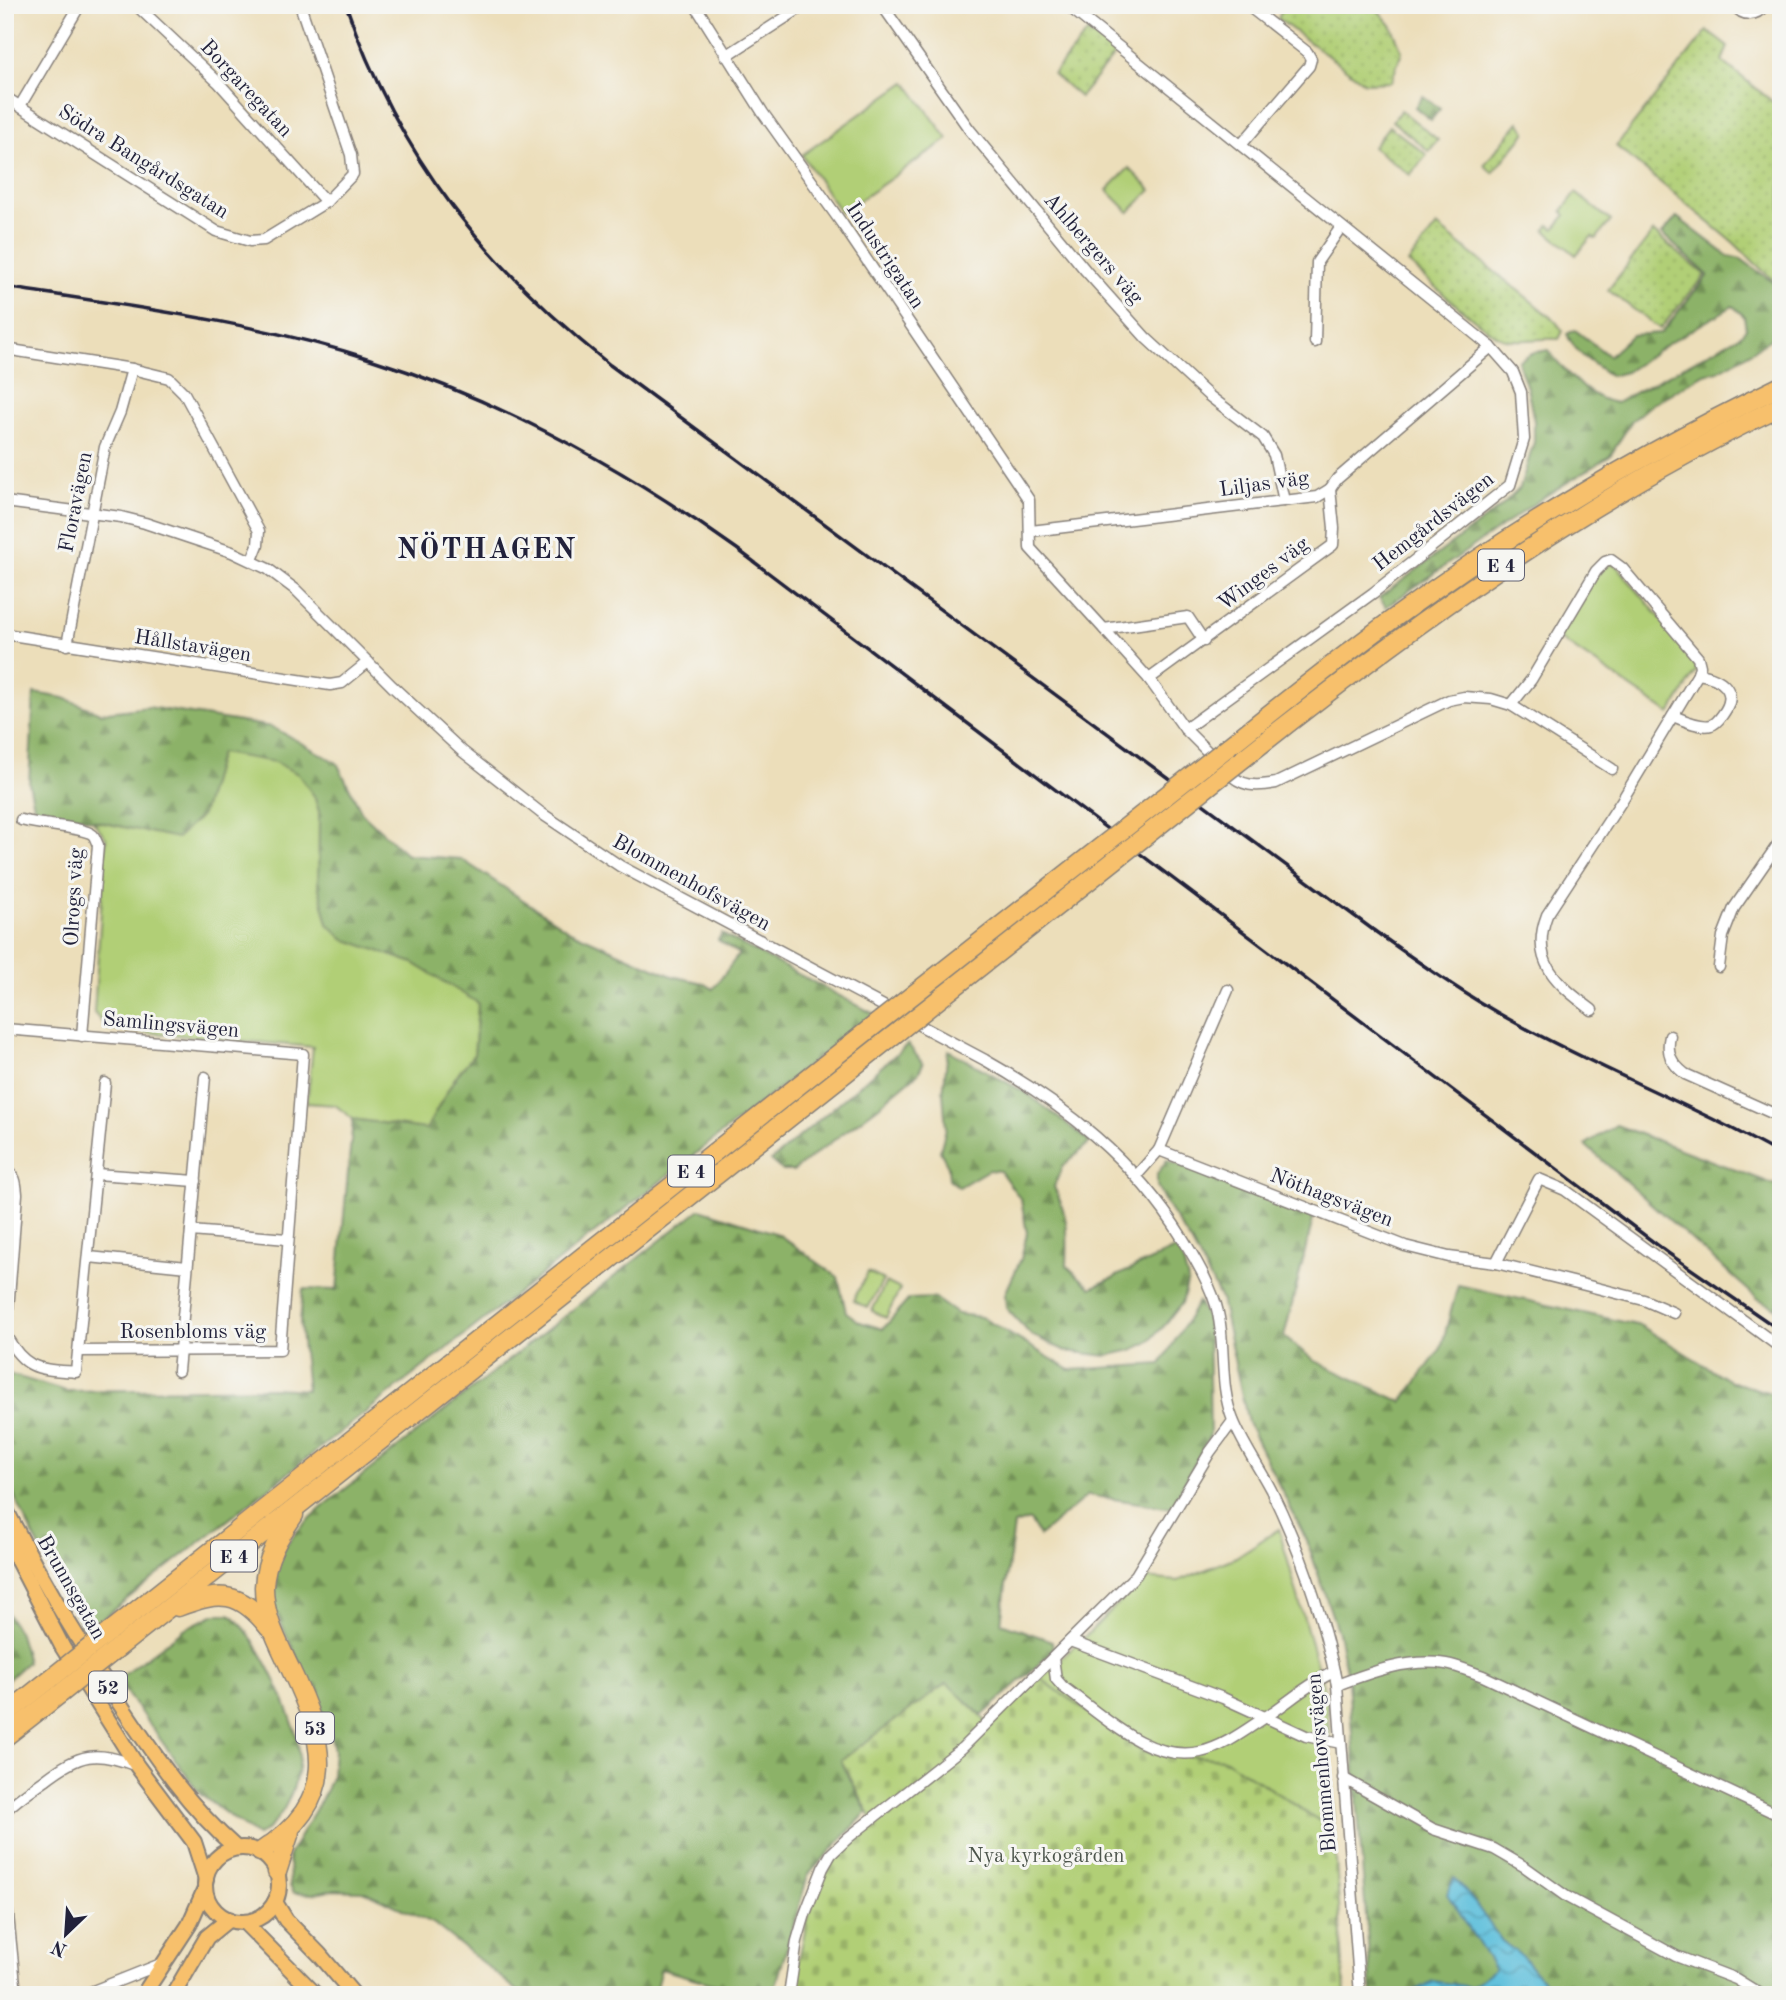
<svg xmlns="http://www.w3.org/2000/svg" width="1786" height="2000" viewBox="0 0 1786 2000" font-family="'Old Standard TT',serif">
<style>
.grass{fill:url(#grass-dots);stroke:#6a7858;stroke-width:2}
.forest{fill:url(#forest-firs);stroke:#576a51;stroke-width:2}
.cemetery{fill:url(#cemetery-stones);stroke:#6a7858;stroke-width:2}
.green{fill:#b1cf76;stroke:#6a7858;stroke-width:2}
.water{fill:url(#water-waves);stroke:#40718c;stroke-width:2}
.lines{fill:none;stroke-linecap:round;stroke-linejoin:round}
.minor-casing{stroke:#87807a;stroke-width:13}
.primary-casing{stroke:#87807a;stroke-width:18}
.motorway-casing{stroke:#87807a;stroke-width:21}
.minor{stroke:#fff;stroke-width:10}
.primary{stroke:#f7c06c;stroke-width:14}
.motorway{stroke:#f7c06c;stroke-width:18}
.rail{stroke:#22223b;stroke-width:3.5}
.motorway-bridge-casing{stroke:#87807a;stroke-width:21;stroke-linecap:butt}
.motorway-bridge{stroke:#f7c06c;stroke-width:18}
.labels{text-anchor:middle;stroke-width:6;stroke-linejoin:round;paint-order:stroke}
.shield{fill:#f6f6f2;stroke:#626272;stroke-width:2}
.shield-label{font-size:19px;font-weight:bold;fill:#22223b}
.street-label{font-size:21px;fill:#22223b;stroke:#f6f6f2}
.park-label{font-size:21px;fill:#4d564d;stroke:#f6f6f2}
.district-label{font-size:28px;font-weight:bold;letter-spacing:2px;fill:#22223b;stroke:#f6f6f2}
</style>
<defs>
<pattern id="grass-dots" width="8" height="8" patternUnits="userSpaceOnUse" patternTransform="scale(1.75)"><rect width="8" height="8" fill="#b1cf76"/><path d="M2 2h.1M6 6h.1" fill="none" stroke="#98b167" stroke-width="1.8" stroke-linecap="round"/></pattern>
<pattern id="forest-firs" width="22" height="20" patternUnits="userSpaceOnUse" patternTransform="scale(1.75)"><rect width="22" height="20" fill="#8cb267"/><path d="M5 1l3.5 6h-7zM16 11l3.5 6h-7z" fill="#729056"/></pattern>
<pattern id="cemetery-stones" width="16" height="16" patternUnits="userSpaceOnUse" patternTransform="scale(1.75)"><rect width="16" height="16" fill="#b1cf76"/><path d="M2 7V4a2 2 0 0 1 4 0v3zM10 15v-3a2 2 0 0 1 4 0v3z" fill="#98b167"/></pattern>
<pattern id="water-waves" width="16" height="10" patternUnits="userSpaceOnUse" patternTransform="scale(1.75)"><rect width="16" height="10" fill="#5ec0dc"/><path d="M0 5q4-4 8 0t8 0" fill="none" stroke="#4d9cb4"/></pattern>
</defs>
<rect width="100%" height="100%" fill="#f6f6f2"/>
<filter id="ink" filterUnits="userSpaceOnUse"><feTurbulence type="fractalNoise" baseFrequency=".0143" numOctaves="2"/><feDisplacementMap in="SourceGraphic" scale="14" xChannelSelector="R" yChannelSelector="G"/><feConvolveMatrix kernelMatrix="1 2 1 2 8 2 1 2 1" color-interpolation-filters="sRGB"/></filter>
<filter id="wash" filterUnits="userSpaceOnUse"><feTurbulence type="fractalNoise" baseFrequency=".00686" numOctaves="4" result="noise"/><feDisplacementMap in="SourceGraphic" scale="28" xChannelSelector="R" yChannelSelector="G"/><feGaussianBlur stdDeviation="1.57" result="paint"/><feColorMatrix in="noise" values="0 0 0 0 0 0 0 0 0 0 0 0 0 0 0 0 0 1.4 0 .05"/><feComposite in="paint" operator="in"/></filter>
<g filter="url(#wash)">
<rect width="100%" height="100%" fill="#ecdeba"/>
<!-- grass -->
<g class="grass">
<path d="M 1284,5 L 1375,7 L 1391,25 L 1402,51 L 1391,82 L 1365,83 L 1278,19 Z"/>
<path d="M 1707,31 L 1728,47 L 1722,61 L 1778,106 L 1781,104 L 1781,288 L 1733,242 L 1616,146 Z"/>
<path d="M 1088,32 L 1115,54 L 1080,97 L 1053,74 Z"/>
<path d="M 1401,110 L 1438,140 L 1429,151 L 1392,121 Z"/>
<path d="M 1519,122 L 1526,132 L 1493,173 L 1484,165 Z"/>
<path d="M 1389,126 L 1427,155 L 1410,175 L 1373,147 Z"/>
<path d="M 1437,226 L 1530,300 L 1556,322 L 1563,331 L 1559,339 C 1541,337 1524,343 1505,339 C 1489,337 1425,277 1408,263 Z"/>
<path d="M 1653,232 L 1705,275 L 1660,329 L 1608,290 Z"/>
</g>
<!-- forest -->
<g class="forest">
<path d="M 1423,96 L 1440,109 L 1431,120 L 1415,107 Z"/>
<path d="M 1677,217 L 1728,256 L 1741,259 L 1781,288 L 1781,332 L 1743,357 L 1718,371 L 1704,374 L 1651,405 L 1631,422 L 1610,456 L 1544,497 L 1386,607 L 1379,598 L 1502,506 L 1520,488 L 1534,442 L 1534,421 L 1528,391 L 1518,361 L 1532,353 L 1548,350 C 1564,371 1590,399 1616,403 L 1740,336 L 1746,329 L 1744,316 L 1733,306 L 1669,343 L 1626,372 L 1611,376 C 1595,365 1574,353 1567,334 L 1575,330 L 1609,356 L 1632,335 L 1661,333 L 1708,275 L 1662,234 Z"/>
<path d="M 34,693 L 64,698 L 100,713 L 148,707 L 272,727 L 337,763 L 362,813 L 407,855 L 461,859 L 570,931 L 672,976 L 703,983 L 713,989 L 739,954 L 718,940 L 722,934 L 874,1014 L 85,1632 L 33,1535 L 5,1477 L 5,1373 L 66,1391 L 273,1388 L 307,1390 L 300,1322 L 303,1289 L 337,1290 L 353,1119 L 426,1129 L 454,1079 L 474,1054 L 478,1004 L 413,963 L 343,939 L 328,924 L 318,885 L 319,812 L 314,796 L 298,774 L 220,753 L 202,815 L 177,839 L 65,814 L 35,811 L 29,783 Z"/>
<path d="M 908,1044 L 923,1064 L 918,1073 L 879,1106 L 793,1171 L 783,1171 L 771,1161 Z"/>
<path d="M 948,1050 L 1028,1094 L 1090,1142 L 1062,1167 L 1054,1187 C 1069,1218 1068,1232 1067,1266 L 1091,1288 L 1179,1247 L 1188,1280 L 1182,1303 L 1164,1326 L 1147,1343 L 1132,1350 L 1106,1356 L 1066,1351 L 1031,1335 L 1006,1308 L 1005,1294 L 1021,1259 L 1027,1233 L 1021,1200 L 1000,1171 L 988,1170 L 959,1187 L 949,1179 L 948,1166 L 940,1151 L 946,1128 L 943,1093 Z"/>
<path d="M 1616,1125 L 1781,1187 L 1781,1311 L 1757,1298 L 1585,1145 Z"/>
<path d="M 1167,1160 L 1314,1215 L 1284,1337 L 1315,1361 L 1402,1402 L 1441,1348 L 1458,1285 L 1641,1326 L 1730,1381 L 1781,1396 L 1781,1995 L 1372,1995 L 1348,1681 L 1338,1633 L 1307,1541 L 1248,1423 L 1221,1299 L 1192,1244 L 1166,1204 L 1157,1186 L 1157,1174 Z"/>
<path d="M 700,1209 L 778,1234 L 838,1277 L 846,1312 L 860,1322 L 883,1329 L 909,1299 L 934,1298 L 957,1314 L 981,1317 L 1070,1370 L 1161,1364 L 1198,1302 L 1208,1320 L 1210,1435 L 1171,1508 L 1088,1495 L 1039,1536 L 1030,1520 L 1014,1525 L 1001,1623 L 1052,1641 L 1053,1651 L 982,1716 L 947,1684 L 841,1760 L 867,1812 L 808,1875 L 773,1995 L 752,1995 L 661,1969 L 654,1995 L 523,1995 L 433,1923 L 363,1891 L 329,1890 L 312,1894 L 294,1893 L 290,1886 L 289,1855 L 324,1795 L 332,1775 L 334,1750 L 329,1725 L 276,1613 C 262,1563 290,1536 325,1505 Z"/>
<path d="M 5,1609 L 19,1634 L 27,1662 L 5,1682 Z"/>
<path d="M 215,1614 L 229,1614 L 233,1616 C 258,1637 301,1725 299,1757 C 298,1785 283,1823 257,1836 L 201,1795 L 117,1680 L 184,1629 Z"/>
</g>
<!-- cemetery -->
<path class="cemetery" d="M 1040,1678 L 1143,1752 L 1224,1759 L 1334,1830 L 1345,1995 L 793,1995 C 801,1948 808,1894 837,1854 C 846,1842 861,1832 873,1821 L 841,1760 L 947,1683 L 991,1726 Z"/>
<!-- green -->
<g class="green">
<path d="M 906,82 L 948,139 L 841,213 L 802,155 Z"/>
<path d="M 1129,168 L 1151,190 L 1129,212 L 1107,190 Z"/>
<path d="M 1576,193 L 1611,221 L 1596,239 L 1592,236 L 1576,255 L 1545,230 L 1549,225 L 1554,229 L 1566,215 L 1562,211 Z"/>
<path d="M 1614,563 L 1695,659 L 1697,670 L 1670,714 L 1557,637 C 1569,618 1592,568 1614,563 Z"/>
<path d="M 220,753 L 275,762 L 298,774 L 314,796 L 319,812 L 318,885 L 328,924 L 343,939 L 413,963 L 478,1003 L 474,1054 L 454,1079 L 426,1129 L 353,1119 L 335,1105 L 307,1103 L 313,1047 L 108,1029 L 94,1013 L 106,838 L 93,821 L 177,838 L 202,815 Z"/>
<path d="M 868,1272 L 883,1280 L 868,1308 L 853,1301 Z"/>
<path d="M 886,1282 L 900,1289 L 886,1318 L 872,1311 Z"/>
<path d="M 1279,1529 L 1327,1701 L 1334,1830 L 1224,1759 L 1143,1752 L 1040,1678 L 1091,1631 L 1143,1578 L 1178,1581 L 1236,1557 Z"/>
</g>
<!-- water -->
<path class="water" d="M 1454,1878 L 1472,1899 L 1502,1941 L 1524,1958 L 1544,1982 L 1548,1995 L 1521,1995 L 1521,1988 L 1512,1995 L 1414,1995 L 1411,1993 L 1433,1981 L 1471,1987 L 1495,1969 L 1447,1894 Z"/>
</g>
<g filter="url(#ink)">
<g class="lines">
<defs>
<g id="minor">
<path d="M 136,5 L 218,82 L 326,202"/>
<path d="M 695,5 L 763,113 L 843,225 L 1029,500 L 1030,548 L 1104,629 L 1149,679 L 1185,729 L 1216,760"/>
<path d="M 882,5 L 969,129 L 1086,271 L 1146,338 L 1208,395 L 1263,437 L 1274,455 L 1284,501"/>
<path d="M 1067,5 L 1491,347 L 1513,372 L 1521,392 L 1524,439 L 1510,485 L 1373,593 L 1185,729"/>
<path d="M 1734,5 C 1743,17 1756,17 1765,5"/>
<path d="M 726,56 L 805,5"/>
<path d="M 5,97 L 216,231 L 250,241 L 264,240 L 326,202 L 353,174 L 351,155 L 300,5"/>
<path d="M 20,106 L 80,5"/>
<path d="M 1241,145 L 1309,66 L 1311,59 L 1307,52 L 1247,5"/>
<path d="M 1315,342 L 1317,262 L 1341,227"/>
<path d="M 5,349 L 132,369 L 169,378 L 184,393 L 259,531 L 258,545 L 252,560"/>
<path d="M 5,502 L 121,517 L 145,523 L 232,552 L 268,569 L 296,590 L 392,686 L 462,751 L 541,813 L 620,866 L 985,1060 C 1065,1105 1134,1160 1183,1239 C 1196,1260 1209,1282 1216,1305 C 1227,1343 1218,1383 1233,1420 C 1243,1445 1259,1467 1271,1490 C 1302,1553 1323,1617 1337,1685 L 1360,1995"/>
<path d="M 1031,531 L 1317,497 L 1330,489 L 1337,479 L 1491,347"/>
<path d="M 1104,629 L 1188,617 L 1204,641"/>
<path d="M 5,634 L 330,685 L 342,683 L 368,662"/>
<path d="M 67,645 L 105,447 L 120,412 L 132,369"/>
<path d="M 1149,679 L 1333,545 L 1334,528 L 1330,489"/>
<path d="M 1511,705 L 1531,680 L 1596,571 L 1605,562 L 1611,560 L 1622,568 L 1698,658 L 1700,666 L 1698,674 L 1621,802 L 1547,915 C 1529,962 1558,984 1592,1010"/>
<path d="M 1673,716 C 1683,720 1701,728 1711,725 C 1716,724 1720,718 1723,714 C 1740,691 1721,677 1698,674"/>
<path d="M 1226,771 C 1242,787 1255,787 1276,783 L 1449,700 L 1464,697 L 1491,699 L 1511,705 L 1612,769"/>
<path d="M 21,820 C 37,825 85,827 93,835 C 95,837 96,841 98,845 L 82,1036"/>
<path d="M 1719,967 L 1723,936 L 1734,908 L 1781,840"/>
<path d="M 5,1029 L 303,1054 L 280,1350 L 79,1351"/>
<path d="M 1670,1036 C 1666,1053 1671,1063 1685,1074 L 1781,1117"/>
<path d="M 1159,1150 L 1228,990"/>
<path d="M 5,1169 C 16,1175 16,1183 17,1194 L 6,1336 C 26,1371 39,1369 76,1372 L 105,1083"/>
<path d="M 96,1174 L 196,1181"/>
<path d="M 1137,1175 L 1159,1150 L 1405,1246 L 1449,1257 L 1496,1263 L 1585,1285 L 1644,1300 L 1674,1313"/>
<path d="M 191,1231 L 287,1239"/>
<path d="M 89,1257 L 187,1267"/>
<path d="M 1496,1263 L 1539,1179 L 1565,1190 L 1781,1348"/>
<path d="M 178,1371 L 205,1077"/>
<path d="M 1070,1641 L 1223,1698 L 1306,1736 L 1341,1743"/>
<path d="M 1053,1658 L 1056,1679 L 1063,1687 C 1101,1714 1148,1763 1200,1752 C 1224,1747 1247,1729 1267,1716 C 1290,1701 1309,1683 1334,1672"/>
<path d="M 1337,1685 C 1371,1672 1409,1658 1446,1664 C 1458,1666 1471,1672 1483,1676 L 1781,1816"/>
<path d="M 1343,1778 L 1433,1829 L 1494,1849 L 1525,1867 L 1567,1897 L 1676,1956 L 1736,1979 L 1762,1995"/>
<path d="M 5,1811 C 17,1799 31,1790 45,1780 C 80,1753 95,1750 137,1766"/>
<path d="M 5,1885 L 15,1984 L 14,1995"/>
<path d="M 83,1995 L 161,1964"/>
<path d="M 789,1995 L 797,1941 L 805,1914 L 823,1868 L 831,1854 L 849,1837 L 962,1748 L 1136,1575 L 1210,1452 L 1233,1421"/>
</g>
<g id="primary">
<path d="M 5,1508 C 40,1577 79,1643 122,1707 C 156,1758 190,1808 236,1848"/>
<path d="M 5,1536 L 63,1648 L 137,1766 L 194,1842 L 206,1879"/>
<circle cx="242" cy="1885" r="37"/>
<path d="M 275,1902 L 286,1920 L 320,1955 L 354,1995"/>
<path d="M 244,1922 L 316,1995"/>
<path d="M 143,1995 L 189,1925 L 205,1889"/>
<path d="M 173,1995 L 207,1937 L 229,1919"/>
</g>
<g id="motorway">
<path d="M 1228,747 C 1286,701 1344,654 1404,611 C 1523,524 1649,450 1781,386"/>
<path d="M 1244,758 C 1413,624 1585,499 1781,406"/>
<path d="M 178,1607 C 220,1591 239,1590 269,1628"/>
<path d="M 108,1633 L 881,1020"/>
<path d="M 119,1647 L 900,1030"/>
<path d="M 5,1715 L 49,1680"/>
<path d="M 5,1737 L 60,1694"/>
<path d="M 260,1852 C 341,1800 326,1743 290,1668 C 278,1642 264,1617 264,1587 C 265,1559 279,1537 294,1515"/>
<path d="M 277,1872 L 290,1832"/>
</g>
</defs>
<!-- minor casing -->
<use href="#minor" class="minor-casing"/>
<!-- primary casing -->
<use href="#primary" class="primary-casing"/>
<!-- motorway casing -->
<use href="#motorway" class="motorway-casing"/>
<!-- minor -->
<use href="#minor" class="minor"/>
<!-- primary -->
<use href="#primary" class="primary"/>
<!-- motorway -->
<use href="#motorway" class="motorway"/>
<!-- rail -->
<g class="rail">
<path d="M 346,5 C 398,157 487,266 610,365 L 1376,932 C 1421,964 1466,996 1514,1022 C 1601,1070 1695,1106 1781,1155"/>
<path d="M 5,287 C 127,306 252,321 370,359 C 503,401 624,468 737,549 L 1668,1253 L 1781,1331"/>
</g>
<defs>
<g id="motorway-bridge">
<path d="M 881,1020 L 1228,747"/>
<path d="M 900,1030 L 1244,758"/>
<path d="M 49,1680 L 108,1633"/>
<path d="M 60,1694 L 119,1647"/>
</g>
</defs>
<!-- motorway-bridge casing -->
<use href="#motorway-bridge" class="motorway-bridge-casing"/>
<!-- motorway-bridge -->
<use href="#motorway-bridge" class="motorway-bridge"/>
</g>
</g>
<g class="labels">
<!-- shield labels -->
<g class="shield">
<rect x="1478" y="549.5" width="46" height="31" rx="5"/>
<rect x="668" y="1155.5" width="46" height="31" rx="5"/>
<rect x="211" y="1540.5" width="46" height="31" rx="5"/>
<rect x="89" y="1671.5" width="38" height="31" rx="5"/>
<rect x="296" y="1712.5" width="38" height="31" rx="5"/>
</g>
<g class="shield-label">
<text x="1501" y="572">E 4</text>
<text x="691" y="1178">E 4</text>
<text x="234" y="1563">E 4</text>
<text x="108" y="1694">52</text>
<text x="315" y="1735">53</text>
</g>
<!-- street labels -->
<g class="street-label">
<text transform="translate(247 88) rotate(47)" y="7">Borgaregatan</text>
<text transform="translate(144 161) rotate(32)" y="7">Södra Bangårdsgatan</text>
<text transform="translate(1094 248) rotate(49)" y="7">Ahlbergers väg</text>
<text transform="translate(886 255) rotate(56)" y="7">Industrigatan</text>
<text transform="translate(1264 483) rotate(-8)" y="7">Liljas väg</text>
<text transform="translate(75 502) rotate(-79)" y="7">Floravägen</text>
<text transform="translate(1433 521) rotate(-38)" y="7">Hemgårdsvägen</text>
<text transform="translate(1263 573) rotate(-37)" y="7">Winges väg</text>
<text transform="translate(193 645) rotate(9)" y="7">Hållstavägen</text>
<text transform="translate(692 882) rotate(29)" y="7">Blommenhofsvägen</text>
<text transform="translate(73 897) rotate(-87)" y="7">Olrogs väg</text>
<text transform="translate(171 1024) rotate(5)" y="7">Samlingsvägen</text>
<text transform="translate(1332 1197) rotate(21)" y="7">Nöthagsvägen</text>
<text x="193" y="1338">Rosenbloms väg</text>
<text transform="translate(72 1587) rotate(60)" y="7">Brunnsgatan</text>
<text transform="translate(1321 1763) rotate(-95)" y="7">Blommenhovsvägen</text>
</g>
<!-- park labels -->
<g class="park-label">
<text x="1046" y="1862">Nya kyrkogården</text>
</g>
<!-- district labels -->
<g class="district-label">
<text x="487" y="558">NÖTHAGEN</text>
</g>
</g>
<!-- margin -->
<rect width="1786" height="2000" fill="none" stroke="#f6f6f2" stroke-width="28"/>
<!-- north arrow -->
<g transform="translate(66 1934) rotate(205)" stroke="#f6f6f2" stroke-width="5" paint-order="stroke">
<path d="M0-5L12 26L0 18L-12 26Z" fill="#22223b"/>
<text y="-10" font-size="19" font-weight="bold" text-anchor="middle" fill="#22223b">N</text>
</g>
</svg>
